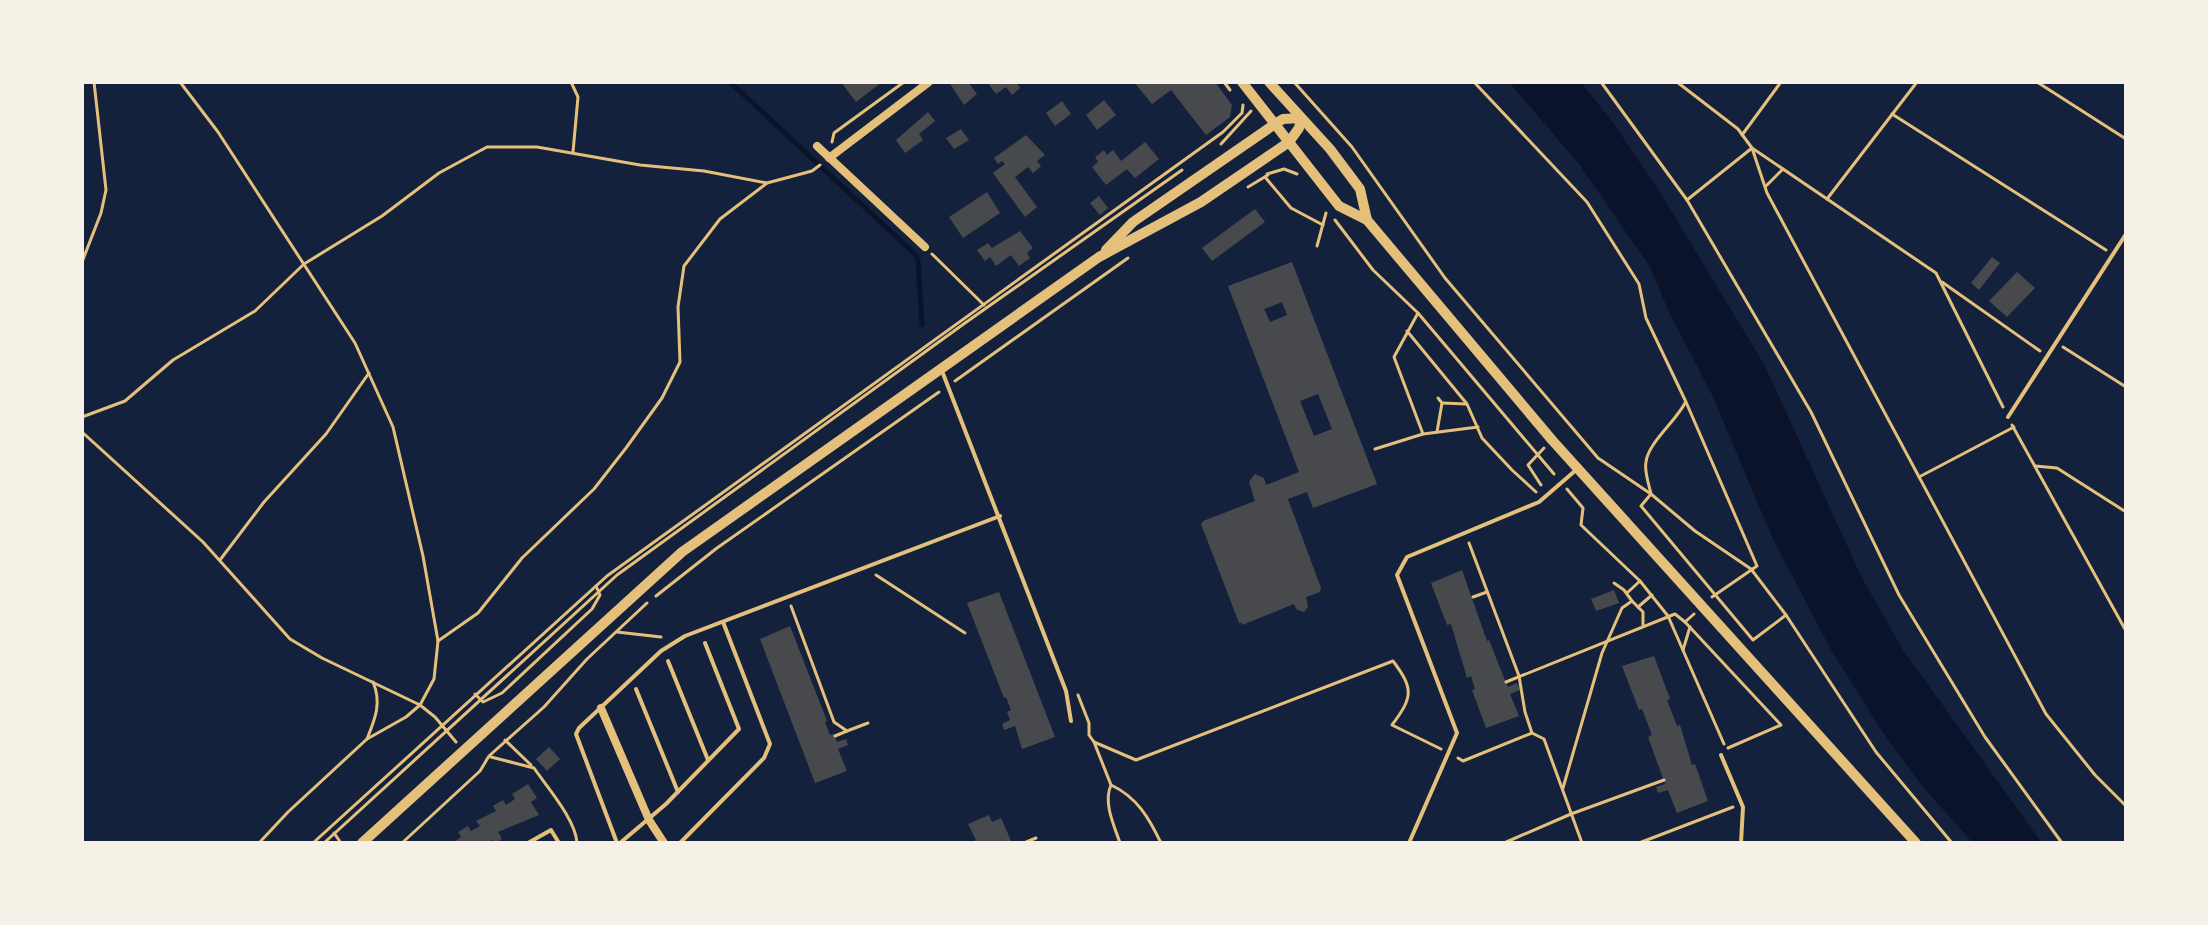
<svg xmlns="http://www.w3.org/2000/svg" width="2208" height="925" viewBox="0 0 2208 925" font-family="'PT Sans Narrow',sans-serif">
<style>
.water{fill:#0b132b}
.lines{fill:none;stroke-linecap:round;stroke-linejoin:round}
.stream{stroke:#0b132b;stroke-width:5}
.building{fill:#48494c;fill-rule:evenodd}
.path{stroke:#e5c07b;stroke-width:3}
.service{stroke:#e5c07b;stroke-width:4}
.minor{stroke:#e5c07b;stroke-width:8}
.tertiary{stroke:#e5c07b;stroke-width:10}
</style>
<rect width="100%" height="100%" fill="#14213d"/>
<!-- water -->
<path class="water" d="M 1509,82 L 1581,82 L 1616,127 L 1661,194 L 1764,364 L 1862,578 L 1903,650 L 2042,843 L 1973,843 L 1922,786 L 1880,728 L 1830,648 L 1773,539 L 1712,395 L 1669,312 L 1650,267 L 1579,164 Z"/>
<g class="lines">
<!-- stream -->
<path class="stream" d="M 730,82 L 916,255 L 918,260 L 922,325"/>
</g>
<!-- building -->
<g class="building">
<path d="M 841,82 L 882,82 L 856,102 Z"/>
<path d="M 949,82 L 968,82 L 977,94 L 964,105 Z"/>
<path d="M 987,82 L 1016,82 L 1020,88 L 1012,95 L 1006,87 L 996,94 Z"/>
<path d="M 1134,82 L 1215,82 L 1232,105 L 1230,117 L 1206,135 L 1171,90 L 1152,104 Z"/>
<path d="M 1104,100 L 1116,115 L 1097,130 L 1086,115 Z"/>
<path d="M 1062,101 L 1071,114 L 1055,126 L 1046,113 Z"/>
<path d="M 928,112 L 935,121 L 919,134 L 923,140 L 905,153 L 896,140 Z"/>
<path d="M 961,129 L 969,140 L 954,149 L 946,138 Z"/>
<path d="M 1026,135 L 1045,155 L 1037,161 L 1041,166 L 1038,169 L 1033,173 L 1028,167 L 1015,177 L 1037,207 L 1025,217 L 993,173 L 1005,164 L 1002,161 L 998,164 L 994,158 Z"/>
<path d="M 1145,142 L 1159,159 L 1135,178 L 1127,169 L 1106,185 L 1092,167 L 1098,162 L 1095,157 L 1104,150 L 1107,155 L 1113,150 L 1121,161 Z"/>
<path d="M 987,192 L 1000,213 L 963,238 L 949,217 Z"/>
<path d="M 1099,196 L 1108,208 L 1100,215 L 1090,203 Z"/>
<path d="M 1255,209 L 1265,222 L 1212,261 L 1202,248 Z"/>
<path d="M 1020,231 L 1033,248 L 1027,253 L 1030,258 L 1019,266 L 1011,255 L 996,266 L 990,257 L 985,261 L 977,250 L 988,243 L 992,248 Z"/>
<path d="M 1992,257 L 2000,263 L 1979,290 L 1971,283 Z"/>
<path d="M 1292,262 L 1377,484 L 1313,508 L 1307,492 L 1288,499 L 1321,588 L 1320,592 L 1306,597 L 1308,607 L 1304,612 L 1297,610 L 1294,604 L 1242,625 L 1241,622 L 1239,623 L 1201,524 L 1203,521 L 1255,501 L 1249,482 L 1255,474 L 1264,478 L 1266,485 L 1299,472 L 1228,286 ZM 1282,302 L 1287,315 L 1270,322 L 1264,309 ZM 1318,394 L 1332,429 L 1314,436 L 1300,401 Z"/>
<path d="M 2017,272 L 2035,288 L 2007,317 L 1989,301 Z"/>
<path d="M 1462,570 L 1487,641 L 1489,640 L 1504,678 L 1508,687 L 1517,683 L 1520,690 L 1510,694 L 1519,716 L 1486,728 L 1472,690 L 1475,689 L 1471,676 L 1467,678 L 1451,624 L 1447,625 L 1431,583 Z"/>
<path d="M 1614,590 L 1619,603 L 1596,611 L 1591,599 Z"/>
<path d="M 999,592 L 1055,737 L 1022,749 L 1015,726 L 1004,730 L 1002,724 L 1010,720 L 1007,712 L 1011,710 L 1006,697 L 1004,698 L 967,603 Z"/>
<path d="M 790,626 L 827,721 L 825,722 L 830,735 L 834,734 L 837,742 L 846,739 L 848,745 L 838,749 L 847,771 L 815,783 L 760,639 Z"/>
<path d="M 1654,656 L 1670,699 L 1667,700 L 1677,726 L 1680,725 L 1692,765 L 1695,764 L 1708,801 L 1677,813 L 1668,790 L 1658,793 L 1656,787 L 1665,784 L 1648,737 L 1652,735 L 1642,709 L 1639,710 L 1622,666 Z"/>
<path d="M 549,747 L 560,759 L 547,771 L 536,759 Z"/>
<path d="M 528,784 L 537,798 L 531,802 L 539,815 L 498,832 L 502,839 L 495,843 L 493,840 L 488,843 L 452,843 L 461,837 L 458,832 L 468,826 L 471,831 L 480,826 L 476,821 L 496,811 L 493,806 L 503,800 L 506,805 L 515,799 L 512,794 Z"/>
<path d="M 989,815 L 992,822 L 1001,818 L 1012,843 L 970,843 L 976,840 L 968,824 Z"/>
</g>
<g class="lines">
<!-- path -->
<g class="path">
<path d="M 180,82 L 218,132 L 355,343 L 393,427 L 423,556 L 438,641 L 434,679 L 420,705 L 406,717 L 367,739 L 288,812 L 259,843"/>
<path d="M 571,82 L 578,97 L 573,152"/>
<path d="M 1224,82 L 1230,90"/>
<path d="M 1294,82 L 1352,147 L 1445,278 L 1598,458 L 1651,494 L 1695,531 L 1751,569 L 1786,615 L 1876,752 L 1952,843"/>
<path d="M 1474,82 L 1587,202 L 1639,284 L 1646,318 L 1686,402 L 1757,566 L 1712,597"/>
<path d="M 1601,82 L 1687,200 L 1811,412 L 1899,595 L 1985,737 L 2062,843"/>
<path d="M 1677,82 L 1738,129 L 1752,148 L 1936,273 L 2003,407"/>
<path d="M 2037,82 L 2126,139"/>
<path d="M 1892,114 L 2106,250"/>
<path d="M 1742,135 L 1781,82"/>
<path d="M 832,142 L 834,133 L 904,82"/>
<path d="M 1221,144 L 1251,111"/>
<path d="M 1267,174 L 1284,169 L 1297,174"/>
<path d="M 1265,177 L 1291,208 L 1323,225"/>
<path d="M 1766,186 L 1783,169"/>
<path d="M 1248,187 L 1268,175"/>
<path d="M 1827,199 L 1917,82"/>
<path d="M 1687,200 L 1752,148 L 1767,193 L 2046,714 L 2095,775 L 2126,806"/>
<path d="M 1335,220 L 1373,270 L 1418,313 L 1554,474"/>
<path d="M 1317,246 L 1326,213"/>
<path d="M 932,254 L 984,305"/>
<path d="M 82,262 L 101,213 L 106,190 L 94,82"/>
<path d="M 1942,282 L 2040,351"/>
<path d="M 1418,313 L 1394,357 L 1423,434 L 1478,427"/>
<path d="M 1407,331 L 1467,404 L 1482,438 L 1512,470 L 1536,492"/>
<path d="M 2063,347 L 2126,387"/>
<path d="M 955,381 L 1128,258"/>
<path d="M 1442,403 L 1466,404"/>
<path d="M 1685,403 C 1676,421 1648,443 1646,462 C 1644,471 1649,485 1651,494 L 1641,506 L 1753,640 L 1786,615"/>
<path d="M 82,417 L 125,401 L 173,360 L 255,311 L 304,264 L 382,216 L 439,173 L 487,147 L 537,147 L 640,165 L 704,171 L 767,183 L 812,171 L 820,165"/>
<path d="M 2012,425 L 2126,631"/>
<path d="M 82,432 L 203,542 L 290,639 L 322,658 L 420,705 L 435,717 L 456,742"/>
<path d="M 1437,432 L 1442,403 L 1438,398"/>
<path d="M 1375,449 L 1423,434"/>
<path d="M 2035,466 L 2057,468 L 2126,512"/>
<path d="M 1919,477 L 2014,427"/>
<path d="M 1541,485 L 1528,465 L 1544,448"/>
<path d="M 1567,489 L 1583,508 L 1581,525 L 1640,581 L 1668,616 L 1724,744"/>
<path d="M 1469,543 L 1519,676 L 1525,712 L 1532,733 L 1544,739 L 1582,843"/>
<path d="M 220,560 L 264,502 L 326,434 L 369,373"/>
<path d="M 876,575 L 965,633"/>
<path d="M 1628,592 L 1640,581"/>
<path d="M 656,596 L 717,548 L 939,392"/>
<path d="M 1473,597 L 1487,592"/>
<path d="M 1632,601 L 1638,607 L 1652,595"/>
<path d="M 791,606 L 834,722 L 847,731 L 868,723"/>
<path d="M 1638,607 L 1643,612 L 1643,625"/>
<path d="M 1685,622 L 1781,725 L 1728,748"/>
<path d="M 617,632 L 661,637"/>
<path d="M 438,641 L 478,613 L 522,558 L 594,489 L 626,448 L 662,398 L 680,362 L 678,307 L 684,266 L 720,219 L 767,183"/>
<path d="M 1683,650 L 1690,627"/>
<path d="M 1506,682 L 1675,614 L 1685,622 L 1694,614"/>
<path d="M 475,694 L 483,702 L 502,693 L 592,609 L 600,595 L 596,586"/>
<path d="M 1078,695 L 1089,723 L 1089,735 L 1094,742 L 1136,760 L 1393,661 C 1414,689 1413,697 1392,725 L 1441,749"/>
<path d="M 835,736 L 847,731"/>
<path d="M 367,739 C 375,719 382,703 373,682"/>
<path d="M 505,740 L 531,765"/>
<path d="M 1094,742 L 1111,785 C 1137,797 1149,818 1161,843"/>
<path d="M 491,757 L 534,768 C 547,787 576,820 577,843"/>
<path d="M 1458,758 L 1463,761 L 1532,733"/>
<path d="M 1111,785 C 1103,803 1114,825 1120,843"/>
<path d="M 1563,788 L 1602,653 L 1622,608 L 1632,601 L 1624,590 L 1614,583"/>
<path d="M 334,833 L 341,843"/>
<path d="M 313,843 L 607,576 L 1223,132 L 1242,113 L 1243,105"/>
<path d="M 324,843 L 617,575 L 965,323 L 1182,170"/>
<path d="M 402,843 L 480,771 L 489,756 L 544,707 L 587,659 L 647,603"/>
<path d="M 1024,843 L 1036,838"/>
<path d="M 1504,843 L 1571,814 L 1664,780"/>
<path d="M 1639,843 L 1733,807"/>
</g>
<!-- service -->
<g class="service">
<path d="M 942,371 L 1066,691 L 1071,721"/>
<path d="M 2008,417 L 2126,234"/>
<path d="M 668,661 L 708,760"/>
<path d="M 636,689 L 678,792"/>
<path d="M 1721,755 L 1743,807 L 1741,843"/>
<path d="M 528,843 L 551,830 L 559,843"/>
<path d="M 617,843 L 576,734 L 579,728 L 661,651 L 685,636 L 1000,516"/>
<path d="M 620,843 L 666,804 L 739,729 L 705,643"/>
<path d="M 680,843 L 764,758 L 770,744 L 723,622"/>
<path d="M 1409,843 L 1457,733 L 1397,575 L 1407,557 L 1539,502 L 1576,470"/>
</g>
<!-- minor -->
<g class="minor">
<path d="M 817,146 L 925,247"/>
<path d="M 829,158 L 929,82"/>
<path d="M 601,708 L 649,820 L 664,843"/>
</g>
<!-- tertiary -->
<g class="tertiary">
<path d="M 1242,82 L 1339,206 L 1367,220 L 1552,440 L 1916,843"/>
<path d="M 1269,82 L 1330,149 L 1360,189 L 1367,220"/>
<path d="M 1106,250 L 1133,222 L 1275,124 L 1283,119 L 1301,118"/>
<path d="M 362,843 L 682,552 L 1099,257 L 1201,202 L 1289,142 L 1299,128 L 1301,118"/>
</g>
</g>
<!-- border -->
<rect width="2208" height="925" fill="none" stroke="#f6f1e7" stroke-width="168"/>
</svg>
